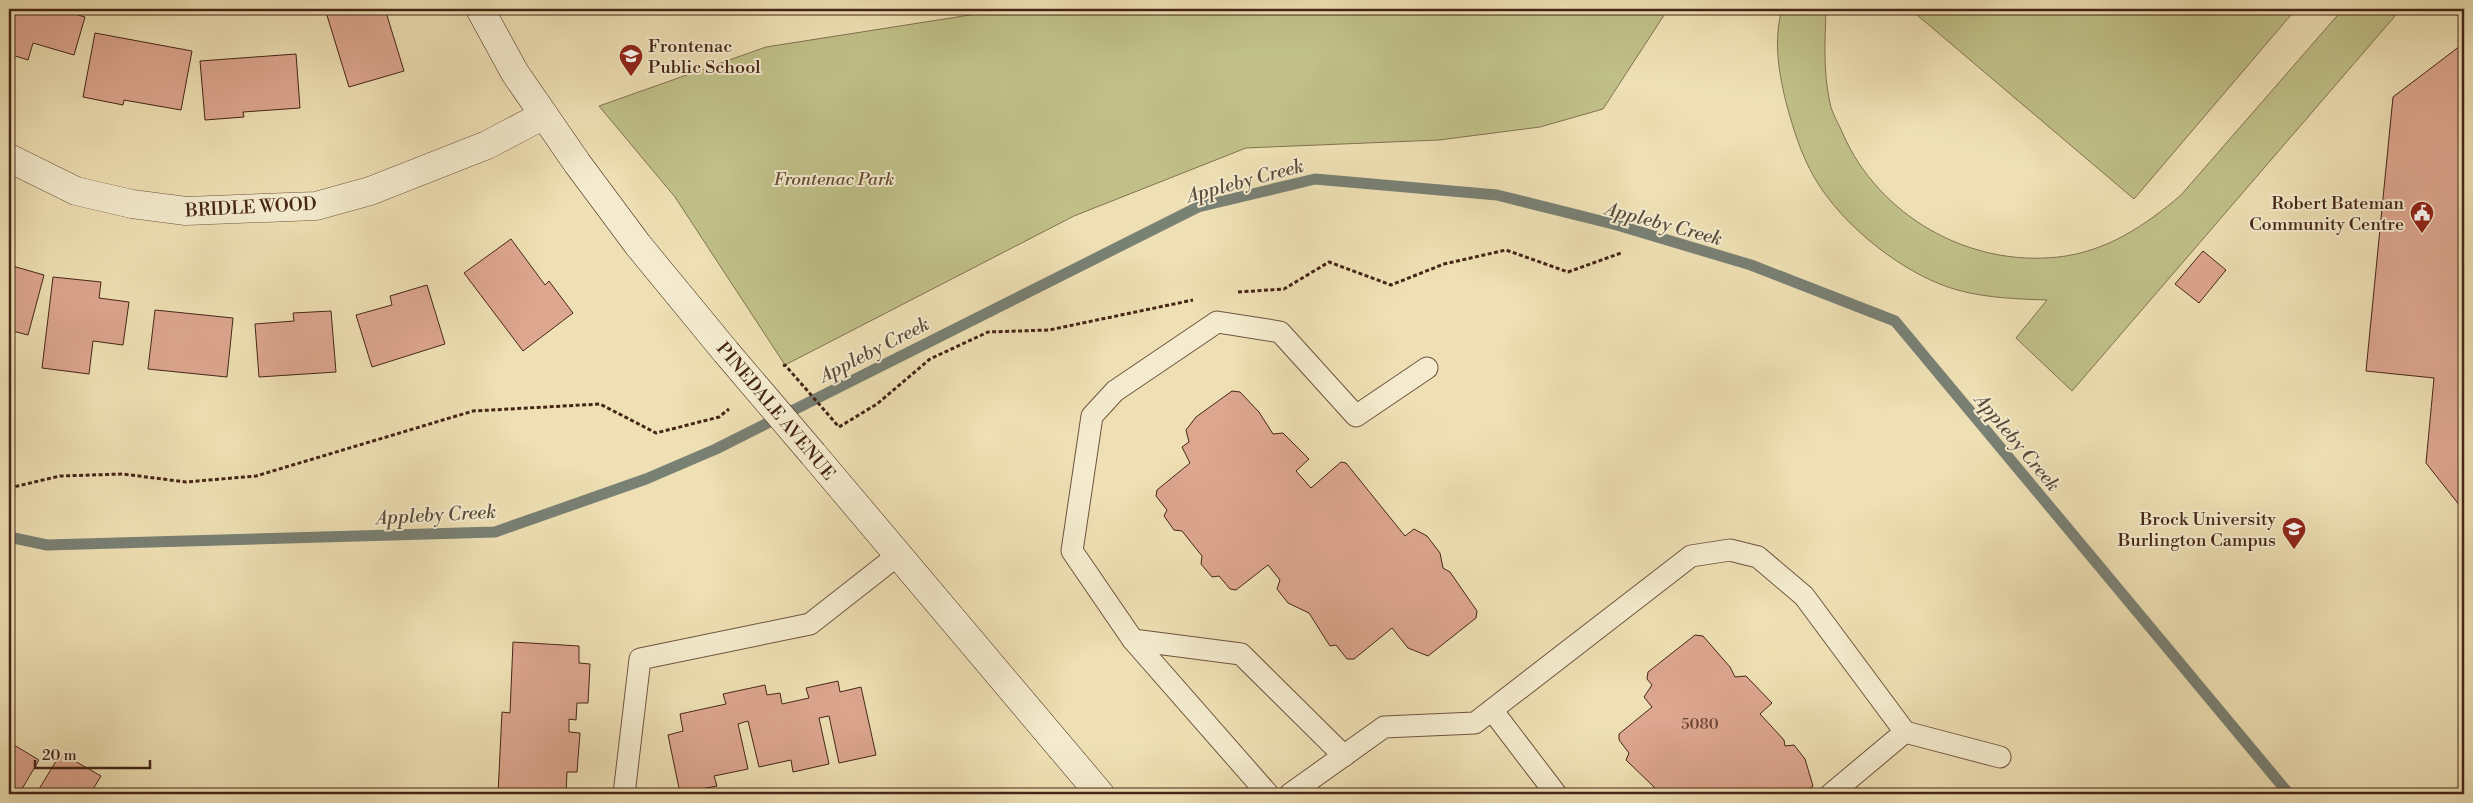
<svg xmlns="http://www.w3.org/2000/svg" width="2473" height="803" viewBox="0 0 2473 803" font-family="'Libre Bodoni',serif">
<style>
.green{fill:#c0c088;stroke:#82724f}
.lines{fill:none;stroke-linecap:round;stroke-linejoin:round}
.stream{stroke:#798074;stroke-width:11}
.building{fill:#dda68f;stroke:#452516}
.lane-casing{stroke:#6f543e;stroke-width:23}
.street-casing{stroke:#6f543e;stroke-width:29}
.secondary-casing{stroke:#452516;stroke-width:29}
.path{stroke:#452516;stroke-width:3;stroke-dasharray:4 2.5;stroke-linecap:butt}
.lane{stroke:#f4ebce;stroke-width:21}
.street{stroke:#f4ebce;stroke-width:28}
.secondary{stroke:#f4ebce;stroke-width:28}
.secondary-bridge-casing{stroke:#452516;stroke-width:29;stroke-linecap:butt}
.secondary-bridge{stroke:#f4ebce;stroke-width:28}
.labels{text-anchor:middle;stroke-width:4;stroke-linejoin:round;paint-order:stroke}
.number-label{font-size:15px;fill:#6b4534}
.poi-label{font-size:18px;fill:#452516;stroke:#f4ebce;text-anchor:end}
.park-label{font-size:18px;font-style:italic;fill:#644c32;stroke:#f4ebce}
.street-label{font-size:18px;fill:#452516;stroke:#f4ebce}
.water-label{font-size:19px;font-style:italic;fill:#5a4b3d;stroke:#f4ebce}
</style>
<rect width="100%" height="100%" fill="#eee0b4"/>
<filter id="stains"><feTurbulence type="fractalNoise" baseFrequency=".004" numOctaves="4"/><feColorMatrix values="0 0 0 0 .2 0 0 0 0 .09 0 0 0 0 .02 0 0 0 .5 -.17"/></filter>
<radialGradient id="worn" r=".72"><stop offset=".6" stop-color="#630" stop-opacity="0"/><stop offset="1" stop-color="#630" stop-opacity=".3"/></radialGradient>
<!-- green -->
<g class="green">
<path d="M 1008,9 L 1668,9 L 1603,109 L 1540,127 L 1439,140 L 1246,148 L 1074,216 L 785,365 L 675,197 L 599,106 L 766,47 Z"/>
<path d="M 1782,9 L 1826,9 C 1825,41 1823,72 1830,103 C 1832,114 1839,124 1843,134 C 1879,216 1969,267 2058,257 C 2106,252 2146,225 2181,195 L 2343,9 L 2401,9 L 2072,391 L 2016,338 L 2047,300 C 2018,299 1989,298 1961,291 C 1906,277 1842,226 1814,177 C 1801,154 1794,131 1787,106 C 1779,75 1773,41 1782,9 Z"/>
<path d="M 1910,9 L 2296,9 L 2134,199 Z"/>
</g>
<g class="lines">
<!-- stream -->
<path class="stream" d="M 9,537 L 47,545 L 495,532 L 646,479 L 716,449 L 1198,207 L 1315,179 L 1497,195 L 1617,225 L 1751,265 L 1895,321 L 2289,794"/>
</g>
<!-- building -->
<g class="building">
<path d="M 9,9 L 58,9 L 85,17 L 74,55 L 33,43 L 28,60 L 9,54 Z"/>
<path d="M 325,9 L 385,9 L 404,71 L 349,87 Z"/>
<path d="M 95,33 L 192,51 L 181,110 L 124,100 L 123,105 L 83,97 Z"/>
<path d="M 2464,43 L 2464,511 L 2426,463 L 2434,378 L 2366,371 L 2393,97 Z"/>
<path d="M 296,54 L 300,108 L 243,112 L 244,117 L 205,120 L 200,61 Z"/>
<path d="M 511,239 L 545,285 L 549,281 L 573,313 L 523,351 L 464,273 Z"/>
<path d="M 2203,251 L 2226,270 L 2199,303 L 2175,284 Z"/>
<path d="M 9,265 L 44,275 L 28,335 L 9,330 Z"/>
<path d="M 53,277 L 101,282 L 99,298 L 129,302 L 123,345 L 93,341 L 89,374 L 42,368 Z"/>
<path d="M 427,285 L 445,344 L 372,367 L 356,315 L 392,305 L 390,296 Z"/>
<path d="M 155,310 L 233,318 L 227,377 L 148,369 Z"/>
<path d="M 331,311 L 336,372 L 259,377 L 255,324 L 294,321 L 293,313 Z"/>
<path d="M 1232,391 L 1240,392 L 1259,412 L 1273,434 L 1283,433 L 1309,459 L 1296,471 L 1311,488 L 1341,462 L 1346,463 L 1405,536 L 1414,529 L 1427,536 L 1440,553 L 1443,568 L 1450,572 L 1477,611 L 1476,618 L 1428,656 L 1408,648 L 1392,628 L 1354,659 L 1347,659 L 1336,645 L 1330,646 L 1309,613 L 1288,603 L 1277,589 L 1280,580 L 1268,565 L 1236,590 L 1230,589 L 1219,576 L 1212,577 L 1201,564 L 1202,556 L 1182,531 L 1174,530 L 1164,516 L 1167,510 L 1156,496 L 1157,490 L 1190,463 L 1182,447 L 1189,442 L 1186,430 L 1196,417 Z"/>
<path d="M 1695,635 L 1703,636 L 1730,667 L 1735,677 L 1746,676 L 1772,703 L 1760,714 L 1784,740 L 1785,746 L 1794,745 L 1805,759 L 1813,786 L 1802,794 L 1656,794 L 1654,787 L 1626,760 L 1629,753 L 1619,740 L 1619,734 L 1652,707 L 1644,697 L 1652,685 L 1647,679 L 1648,672 Z"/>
<path d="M 513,642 L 579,646 L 579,663 L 590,664 L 588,703 L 577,703 L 576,720 L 569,719 L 569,732 L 580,733 L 577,772 L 567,772 L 566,794 L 498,794 L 502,712 L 510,713 Z"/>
<path d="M 838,681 L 840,692 L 861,687 L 876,755 L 839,763 L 829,716 L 819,718 L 829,764 L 793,772 L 791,760 L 759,767 L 748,721 L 738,724 L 748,769 L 714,776 L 717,786 L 680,793 L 668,735 L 683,731 L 680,714 L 726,704 L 723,694 L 765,685 L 767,695 L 780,693 L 782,704 L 809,698 L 806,688 Z"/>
<path d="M 9,742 L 39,760 L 19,794 L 9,794 Z"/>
<path d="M 61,753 L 101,776 L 90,794 L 36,794 Z"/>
</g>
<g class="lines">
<defs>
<g id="lane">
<path d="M 1133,640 L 1241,654 L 1344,756"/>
<path d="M 1492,710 L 1556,794"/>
<path d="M 1905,732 L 2000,757"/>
<path d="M 624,794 L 640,659 L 810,624 L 898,555"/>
<path d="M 1268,794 L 1133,640 L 1072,551 L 1092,416 L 1115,391 L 1217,322 L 1280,332 L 1356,416 L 1427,368"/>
<path d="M 1290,794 L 1384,727 L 1475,723 L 1691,556 L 1730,550 L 1758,557 L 1804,596 L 1905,732 L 1831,794"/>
</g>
<path id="street" d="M 9,158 L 76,191 L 132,204 L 186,211 L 316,206 L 370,191 L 487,145 L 544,115"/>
<g id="secondary">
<path d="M 480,9 L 515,73 L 577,163 L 638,245 L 726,352"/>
<path d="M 813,454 L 1100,794"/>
</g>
</defs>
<!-- lane casing -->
<use href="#lane" class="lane-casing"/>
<!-- street casing -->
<use href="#street" class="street-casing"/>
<!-- secondary casing -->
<use href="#secondary" class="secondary-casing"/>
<!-- path -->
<g class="path">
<path d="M 1238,292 L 1284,289 L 1329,262 L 1391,285 L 1444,264 L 1506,250 L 1568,272 L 1621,253"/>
<path d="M 783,366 L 785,365 L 839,427 L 877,404 L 930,359 L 988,332 L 1049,330 L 1193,300"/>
<path d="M 9,488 L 60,476 L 123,474 L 186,482 L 256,476 L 473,411 L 600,404 L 656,433 L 719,417 L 729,409"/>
</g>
<!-- lane -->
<use href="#lane" class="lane"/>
<!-- street -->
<use href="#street" class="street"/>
<!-- secondary -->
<use href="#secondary" class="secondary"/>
<defs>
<path id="secondary-bridge" d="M 726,352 L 813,454"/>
</defs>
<!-- secondary-bridge casing -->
<use href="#secondary-bridge" class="secondary-bridge-casing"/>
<!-- secondary-bridge -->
<use href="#secondary-bridge" class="secondary-bridge"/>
</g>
<!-- icons -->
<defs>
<symbol id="school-pin" viewBox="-11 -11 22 30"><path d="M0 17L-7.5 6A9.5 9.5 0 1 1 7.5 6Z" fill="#8f2418" stroke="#f4ebce"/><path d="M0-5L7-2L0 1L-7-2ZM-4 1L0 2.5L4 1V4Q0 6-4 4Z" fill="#fff"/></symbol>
<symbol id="civic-pin" viewBox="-11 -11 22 30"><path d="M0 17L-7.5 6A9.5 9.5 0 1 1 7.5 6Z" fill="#8f2418" stroke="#f4ebce"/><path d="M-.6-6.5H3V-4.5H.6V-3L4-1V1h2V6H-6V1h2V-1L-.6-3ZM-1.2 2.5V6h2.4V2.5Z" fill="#fff"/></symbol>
<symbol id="university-pin" viewBox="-11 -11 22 30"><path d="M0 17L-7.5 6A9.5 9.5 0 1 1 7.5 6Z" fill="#8f2418" stroke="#f4ebce"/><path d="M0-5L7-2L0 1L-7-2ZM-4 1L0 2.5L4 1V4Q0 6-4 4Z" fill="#fff"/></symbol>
</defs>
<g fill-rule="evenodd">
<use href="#school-pin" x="617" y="42" width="28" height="38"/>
<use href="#civic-pin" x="2408" y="199" width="28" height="38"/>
<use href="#university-pin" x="2280" y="515" width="28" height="38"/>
</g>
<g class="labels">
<!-- number labels -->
<g class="number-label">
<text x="1700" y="729">5080</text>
</g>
<!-- poi labels -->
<g class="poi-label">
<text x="648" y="52" text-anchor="start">Frontenac<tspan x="648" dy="21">Public School</tspan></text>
<text x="2404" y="209">Robert Bateman<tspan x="2404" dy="21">Community Centre</tspan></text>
<text x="2276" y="525">Brock University<tspan x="2276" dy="21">Burlington Campus</tspan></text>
</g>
<!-- park labels -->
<g class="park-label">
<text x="834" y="185">Frontenac Park</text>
</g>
<!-- street labels -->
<g class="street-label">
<text transform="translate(251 207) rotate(-3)" y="6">BRIDLE WOOD</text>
<text transform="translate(776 411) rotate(50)" y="6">PINEDALE AVENUE</text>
</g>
<!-- water labels -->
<g class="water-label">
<text transform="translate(1245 180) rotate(-15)" y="7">Appleby Creek</text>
<text transform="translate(1664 223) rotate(15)" y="7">Appleby Creek</text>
<text transform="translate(874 349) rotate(-27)" y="7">Appleby Creek</text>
<text transform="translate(2018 442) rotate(50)" y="7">Appleby Creek</text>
<text transform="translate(436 514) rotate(-3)" y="7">Appleby Creek</text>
</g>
</g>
<!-- margin -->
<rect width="2473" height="803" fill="none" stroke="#eee0b4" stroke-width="30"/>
<rect x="10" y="10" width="2453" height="783" fill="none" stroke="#452516" stroke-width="2.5"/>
<rect x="15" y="15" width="2443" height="773" fill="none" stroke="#452516"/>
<!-- scale -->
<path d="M35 760v8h115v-8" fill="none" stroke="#452516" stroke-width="2.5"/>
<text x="42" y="760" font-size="15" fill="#452516" stroke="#f4ebce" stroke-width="4" paint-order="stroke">20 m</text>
<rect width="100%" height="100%" filter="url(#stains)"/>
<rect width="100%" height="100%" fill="url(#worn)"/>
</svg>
